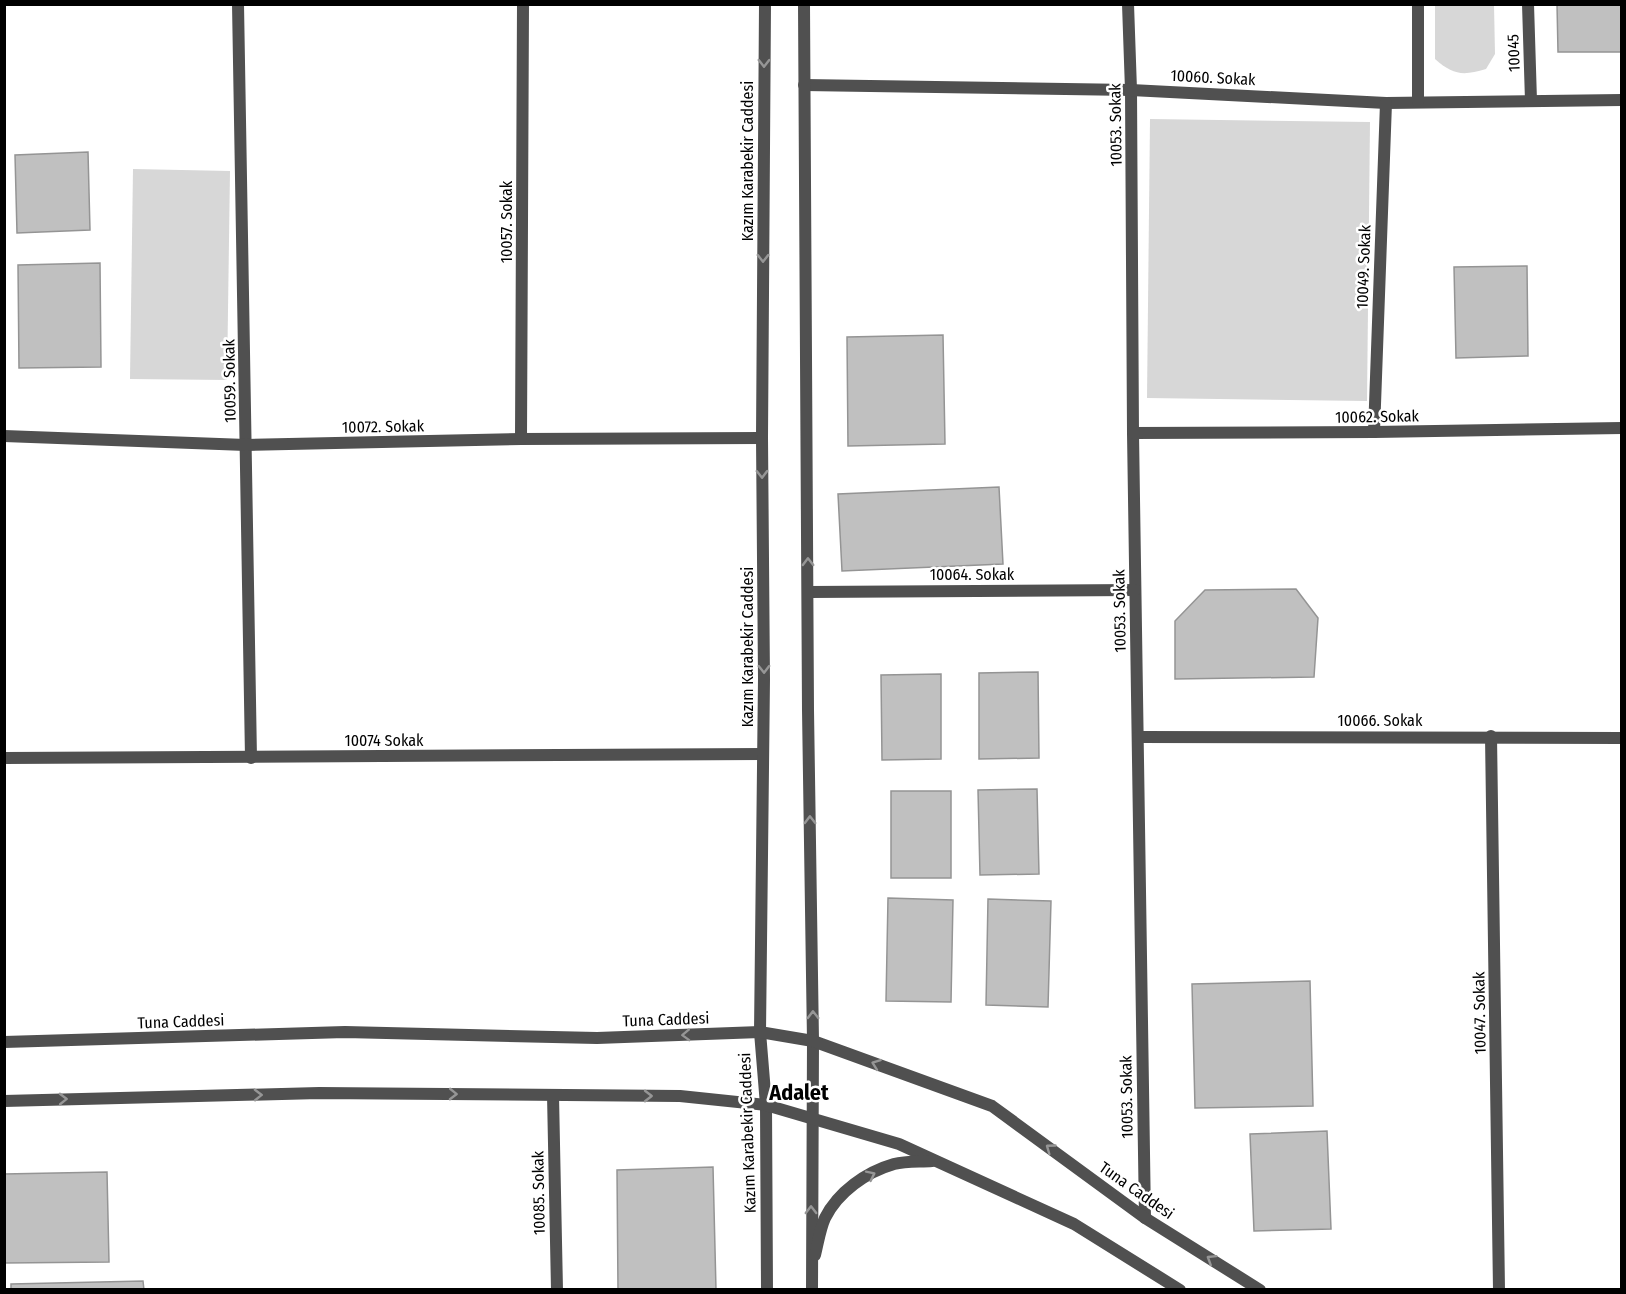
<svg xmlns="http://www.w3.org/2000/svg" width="1626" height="1294" viewBox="0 0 1626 1294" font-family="'Fira Sans Condensed',sans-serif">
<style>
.green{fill:#d7d7d7}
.building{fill:#c0c0c0;stroke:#949494;stroke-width:1.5}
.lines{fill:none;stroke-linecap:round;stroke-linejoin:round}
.minor{stroke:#505050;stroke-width:12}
.tertiary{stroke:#505050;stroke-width:12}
.oneway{stroke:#969696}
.labels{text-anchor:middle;stroke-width:5;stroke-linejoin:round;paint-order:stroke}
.street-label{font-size:16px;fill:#000;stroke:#fff}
.district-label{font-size:22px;font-weight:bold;fill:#000;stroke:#fff}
</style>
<rect width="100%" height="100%" fill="#fff"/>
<!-- green -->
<g class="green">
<path d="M 1435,5 L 1494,5 L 1495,54 L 1486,69 C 1463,76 1453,75 1435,59 Z"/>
<path d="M 1150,119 L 1370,122 L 1367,401 L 1147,398 Z"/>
<path d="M 133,169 L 230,171 L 227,380 L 130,379 Z"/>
</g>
<!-- building -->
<g class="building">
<path d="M 1557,4 L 1622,4 L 1622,52 L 1558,52 Z"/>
<path d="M 88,152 L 90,230 L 17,233 L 15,155 Z"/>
<path d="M 100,263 L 101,367 L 19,368 L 18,265 Z"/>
<path d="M 1527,266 L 1528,356 L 1456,358 L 1454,267 Z"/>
<path d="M 943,335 L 945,444 L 848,446 L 847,337 Z"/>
<path d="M 999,487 L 1003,564 L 842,571 L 838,494 Z"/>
<path d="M 1296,589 L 1318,618 L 1314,677 L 1175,679 L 1175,621 L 1205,590 Z"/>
<path d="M 1038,672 L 1039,758 L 979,759 L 979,673 Z"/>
<path d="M 941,674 L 941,759 L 882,760 L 881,675 Z"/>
<path d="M 1037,789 L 1039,874 L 980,875 L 978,790 Z"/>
<rect x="891" y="791" width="60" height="87"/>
<path d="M 888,898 L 953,900 L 951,1002 L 886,1001 Z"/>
<path d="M 988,899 L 1051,901 L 1048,1007 L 986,1005 Z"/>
<path d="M 1310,981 L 1313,1106 L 1195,1108 L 1192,984 Z"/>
<path d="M 1327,1131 L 1331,1229 L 1254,1231 L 1250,1134 Z"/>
<path d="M 713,1167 L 716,1290 L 618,1290 L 617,1170 Z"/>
<path d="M 107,1172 L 109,1262 L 4,1263 L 4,1174 Z"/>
<path d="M 143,1281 L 144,1290 L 11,1290 L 11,1284 Z"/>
</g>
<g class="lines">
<!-- minor -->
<g class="minor">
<path d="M 238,4 L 251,758"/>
<path d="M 1128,4 L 1131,90 L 1133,433 L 1145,1218"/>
<path d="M 1528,4 L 1531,101"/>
<path d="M 804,85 L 1131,90 L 1386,103 L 1622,100"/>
<path d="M 1418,102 L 1418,4"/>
<path d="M 1374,432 L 1386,103"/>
<path d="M 1133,433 L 1374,432 L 1622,428"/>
<path d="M 4,436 L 246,445 L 521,439 L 762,438"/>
<path d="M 521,439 L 523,4"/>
<path d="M 809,592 L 1135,590"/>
<path d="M 1491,736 L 1499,1290"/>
<path d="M 1138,737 L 1622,738"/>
<path d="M 4,758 L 763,754"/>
<path d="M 553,1095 L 557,1290"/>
</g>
<!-- tertiary -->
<g class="tertiary">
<path d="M 765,4 L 762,438 L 764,679 L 760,1032 L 766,1105 L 767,1290"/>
<path d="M 804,4 L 808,710 L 813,1041 L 812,1290"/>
<path d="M 4,1042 L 345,1032 L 597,1038 L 760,1032 L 813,1041 L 992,1106 L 1145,1218 L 1260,1290"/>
<path d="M 4,1101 L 319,1093 L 680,1096 L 766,1105 L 899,1144 L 1074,1224 L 1180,1290"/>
<path d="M 815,1255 C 818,1243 820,1229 825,1218 C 838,1192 866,1172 894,1164 C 906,1161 920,1162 932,1161"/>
</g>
</g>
<!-- one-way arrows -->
<defs><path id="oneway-chevron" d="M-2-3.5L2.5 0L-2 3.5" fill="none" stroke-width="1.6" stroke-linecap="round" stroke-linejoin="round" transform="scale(1.5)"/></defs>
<g class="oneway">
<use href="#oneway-chevron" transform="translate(764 63) rotate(90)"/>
<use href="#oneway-chevron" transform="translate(763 258) rotate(90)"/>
<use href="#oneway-chevron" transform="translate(762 474) rotate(89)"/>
<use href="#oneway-chevron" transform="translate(808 562) rotate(-91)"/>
<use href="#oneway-chevron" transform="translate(764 669) rotate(89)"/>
<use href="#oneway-chevron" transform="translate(810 820) rotate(-91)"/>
<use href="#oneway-chevron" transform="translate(813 1015) rotate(-91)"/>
<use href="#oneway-chevron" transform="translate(686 1035) rotate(178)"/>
<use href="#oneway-chevron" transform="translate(876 1064) rotate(-160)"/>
<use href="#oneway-chevron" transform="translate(453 1094) rotate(1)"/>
<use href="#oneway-chevron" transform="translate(258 1095) rotate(-1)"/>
<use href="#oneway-chevron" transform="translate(648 1096)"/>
<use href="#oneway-chevron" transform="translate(63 1099) rotate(-1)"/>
<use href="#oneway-chevron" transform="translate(1050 1148) rotate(-144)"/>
<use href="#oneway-chevron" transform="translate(871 1175) rotate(-26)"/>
<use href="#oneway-chevron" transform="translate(811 1210) rotate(-90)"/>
<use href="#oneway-chevron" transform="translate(1211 1259) rotate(-148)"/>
</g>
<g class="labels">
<!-- street labels -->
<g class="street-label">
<text transform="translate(1513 53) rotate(-92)" y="6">10045</text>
<text transform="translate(1213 77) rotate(3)" y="6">10060. Sokak</text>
<text transform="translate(1115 125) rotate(-91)" y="6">10053. Sokak</text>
<text transform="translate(747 161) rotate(-90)" y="6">Kazım Karabekir Caddesi</text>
<text transform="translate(506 222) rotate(-90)" y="6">10057. Sokak</text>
<text transform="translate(1363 267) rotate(-88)" y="6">10049. Sokak</text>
<text transform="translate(229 381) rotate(-91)" y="6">10059. Sokak</text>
<text transform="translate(1377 416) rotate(-1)" y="6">10062. Sokak</text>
<text transform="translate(383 426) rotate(-1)" y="6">10072. Sokak</text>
<text x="972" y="580">10064. Sokak</text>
<text transform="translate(1119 611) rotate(-91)" y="6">10053. Sokak</text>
<text transform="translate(747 647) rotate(-90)" y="6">Kazım Karabekir Caddesi</text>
<text x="1380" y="726">10066. Sokak</text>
<text x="384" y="746">10074 Sokak</text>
<text transform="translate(1479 1013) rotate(-91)" y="6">10047. Sokak</text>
<text transform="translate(666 1019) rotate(-2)" y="6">Tuna Caddesi</text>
<text transform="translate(181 1021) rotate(-2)" y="6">Tuna Caddesi</text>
<text transform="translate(1126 1097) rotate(-91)" y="6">10053. Sokak</text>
<text transform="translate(747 1133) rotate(-92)" y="6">Kazım Karabekir Caddesi</text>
<text transform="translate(1137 1190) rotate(35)" y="6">Tuna Caddesi</text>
<text transform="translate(538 1193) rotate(-91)" y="6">10085. Sokak</text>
</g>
<!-- district labels -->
<g class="district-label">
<text x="799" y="1100">Adalet</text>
</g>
</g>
<!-- border -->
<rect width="1626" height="1294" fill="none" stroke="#000000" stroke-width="12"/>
</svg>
